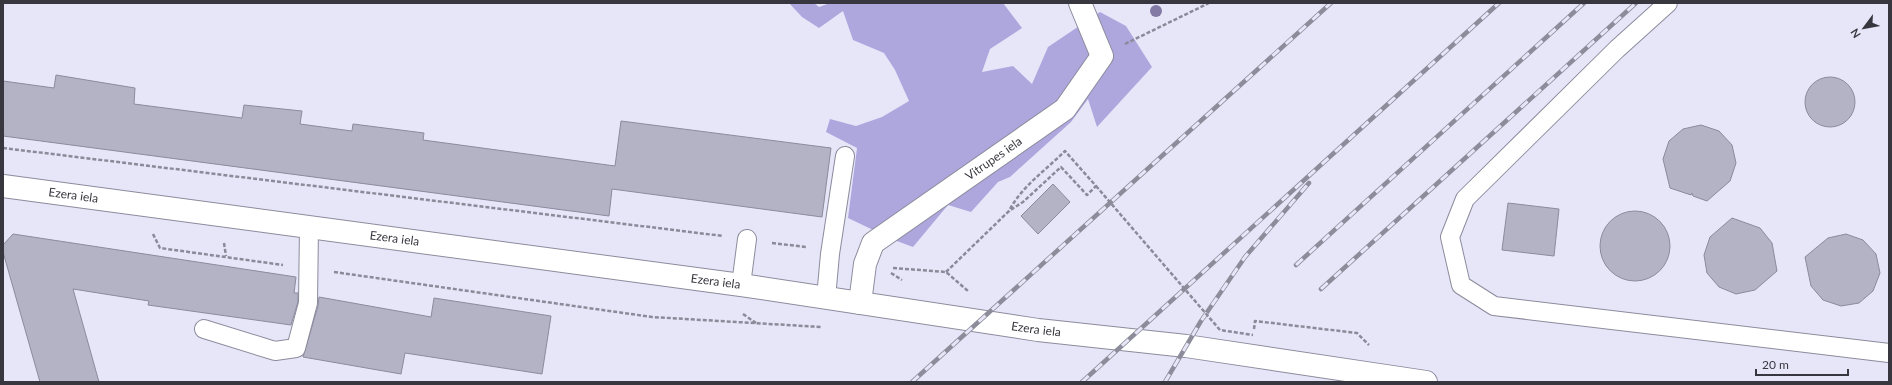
<svg xmlns="http://www.w3.org/2000/svg" width="1892" height="385" viewBox="0 0 1892 385" font-family="Lato,sans-serif">
<style>
.forest{fill:#aea7de}
.building{fill:#b4b2c5;stroke:#8c8a9c}
.lines{fill:none;stroke-linecap:round;stroke-linejoin:round}
.lane-casing{stroke:#8c8b9c;stroke-width:20}
.street-casing{stroke:#8c8b9c;stroke-width:24}
.secondary-casing{stroke:#8c8b9c;stroke-width:24}
.path{stroke:#8b8a98;stroke-width:2.5;stroke-dasharray:4 2;stroke-linecap:butt}
.lane{stroke:#fff;stroke-width:18}
.street{stroke:#fff;stroke-width:22}
.secondary{stroke:#fff;stroke-width:22}
.rail-casing{stroke:#8d8c9a;stroke-width:4.5}
.rail{stroke:#e7e6f9;stroke-width:3;stroke-dasharray:9;stroke-linecap:butt}
.path-bridge{stroke:#8b8a98;stroke-width:2.5;stroke-dasharray:4 2;stroke-linecap:butt}
.tree{fill:#837aa5}
.labels{text-anchor:middle;stroke-width:3;stroke-linejoin:round;paint-order:stroke}
.street-label{font-size:12px;fill:#38373f;stroke:#e7e6f9}
</style>
<rect width="100%" height="100%" fill="#e7e6f9"/>
<!-- forest -->
<path class="forest" d="M 789,3 L 814,3 L 819,7 L 830,3 L 1003,3 L 1022,28 L 990,49 L 982,72 L 1013,66 L 1032,84 L 1048,47 L 1100,12 L 1126,26 L 1152,67 L 1097,127 L 1088,99 L 1071,122 L 1010,177 L 998,182 L 971,212 L 948,205 L 913,247 L 894,240 L 848,218 L 857,148 L 826,132 L 830,119 L 856,126 L 882,117 L 909,101 L 895,70 L 884,53 L 853,40 L 843,11 L 819,28 L 802,17 Z"/>
<!-- building -->
<g class="building">
<path d="M 56,75 L 135,88 L 134,104 L 242,118 L 244,105 L 302,111 L 300,124 L 352,131 L 353,124 L 424,133 L 423,140 L 615,166 L 621,121 L 831,148 L 822,217 L 612,189 L 609,216 L 3,136 L 3,81 L 54,88 Z"/>
<circle cx="1830" cy="102" r="25"/>
<path d="M 1701,125 L 1719,131 L 1732,145 L 1736,163 L 1730,181 L 1707,201 L 1693,196 L 1692,193 L 1691,195 L 1670,188 L 1663,159 L 1669,141 L 1683,129 Z"/>
<path d="M 1053,184 L 1070,202 L 1038,234 L 1021,216 Z"/>
<path d="M 1508,203 L 1559,209 L 1554,256 L 1502,250 Z"/>
<circle cx="1635" cy="246" r="35"/>
<path d="M 1732,218 L 1760,228 L 1772,243 L 1777,271 L 1755,290 L 1736,294 L 1719,287 L 1707,273 L 1704,255 L 1710,237 Z"/>
<path d="M 13,234 L 296,277 L 294,293 L 298,293 L 298,302 L 291,325 L 148,305 L 149,301 L 73,289 L 99,382 L 40,382 L 3,252 L 3,245 Z"/>
<path d="M 1846,234 L 1863,240 L 1876,254 L 1880,273 L 1873,291 L 1859,303 L 1841,306 L 1823,300 L 1811,286 L 1805,257 L 1828,238 Z"/>
<path d="M 319,297 L 431,317 L 434,298 L 551,316 L 542,374 L 405,353 L 401,374 L 303,357 L 318,306 Z"/>
</g>
<g class="lines">
<defs>
<g id="lane">
<path d="M 1668,3 L 1617,49 L 1465,199 L 1450,237 L 1461,285 L 1494,306 L 1889,353"/>
<path d="M 741,285 L 747,239"/>
<path d="M 826,298 L 830,254 L 845,156"/>
<path d="M 204,329 L 275,351 L 296,348 L 308,303 L 309,227"/>
</g>
<g id="street">
<path id="s1" d="M 860,303 L 865,264 L 873,243 L 1065,109 L 1102,56 L 1080,3"/>
</g>
<g id="secondary">
<path id="s2" d="M 3,186 L 741,285 L 1038,330 L 1186,346 L 1426,382"/>
</g>
</defs>
<!-- lane casing -->
<use href="#lane" class="lane-casing"/>
<!-- street casing -->
<use href="#street" class="street-casing"/>
<!-- secondary casing -->
<use href="#secondary" class="secondary-casing"/>
<!-- path -->
<g class="path">
<path d="M 1125,44 L 1209,3"/>
<path d="M 3,148 L 723,236"/>
<path d="M 153,234 L 160,248 L 283,265"/>
<path d="M 224,243 L 226,256"/>
<path d="M 772,243 L 806,247"/>
<path d="M 893,268 L 946,272 L 968,291"/>
<path d="M 334,272 L 652,317 L 821,327"/>
<path d="M 946,272 L 1009,211 C 1021,187 1046,170 1065,151 L 1096,186 L 1087,195 L 1061,167 L 1023,202 L 1009,211"/>
<path d="M 891,273 L 902,280"/>
<path d="M 743,314 L 756,323"/>
<path d="M 1254,329 L 1255,321 L 1357,333 L 1369,345"/>
</g>
<!-- lane -->
<use href="#lane" class="lane"/>
<!-- street -->
<use href="#street" class="street"/>
<!-- secondary -->
<use href="#secondary" class="secondary"/>
<defs>
<g id="rail">
<path d="M 1296,265 L 1584,3"/>
<path d="M 1321,289 L 1636,3"/>
<path d="M 912,382 L 1331,3"/>
<path d="M 1082,382 L 1499,3"/>
<path d="M 1165,382 L 1201,321 L 1245,257 L 1309,183"/>
</g>
</defs>
<!-- rail casing -->
<use href="#rail" class="rail-casing"/>
<!-- rail -->
<use href="#rail" class="rail"/>
<!-- path-bridge -->
<path class="path-bridge" d="M 1096,186 L 1220,330 L 1253,335"/>
</g>
<!-- trees -->
<circle class="tree" cx="1156" cy="11" r="6"/>
<g class="labels">
<!-- street labels -->
<g class="street-label">
<text dy="4" stroke="none"><textPath href="#s1" startOffset="209">Vitrupes iela</textPath></text>
<text dy="4" stroke="none"><textPath href="#s2" startOffset="71">Ezera iela</textPath></text>
<text dy="4" stroke="none"><textPath href="#s2" startOffset="395">Ezera iela</textPath></text>
<text dy="4" stroke="none"><textPath href="#s2" startOffset="719">Ezera iela</textPath></text>
<text dy="4" stroke="none"><textPath href="#s2" startOffset="1043">Ezera iela</textPath></text>
</g>
</g>
<!-- border -->
<rect width="1892" height="385" fill="none" stroke="#38373f" stroke-width="8"/>
<!-- north arrow -->
<g transform="translate(1864 28) rotate(238)" stroke="#e7e6f9" stroke-width="3" paint-order="stroke">
<path d="M0-3L7 15L0 10L-7 15Z" fill="#38373f"/>
<text y="-6" font-size="11" font-weight="bold" text-anchor="middle" fill="#38373f">N</text>
</g>
<!-- scale -->
<path d="M1756 369v6h92v-6" fill="none" stroke="#38373f" stroke-width="2"/>
<text x="1762" y="369" font-size="12" fill="#38373f" stroke="#e7e6f9" stroke-width="3" paint-order="stroke">20 m</text>
</svg>
